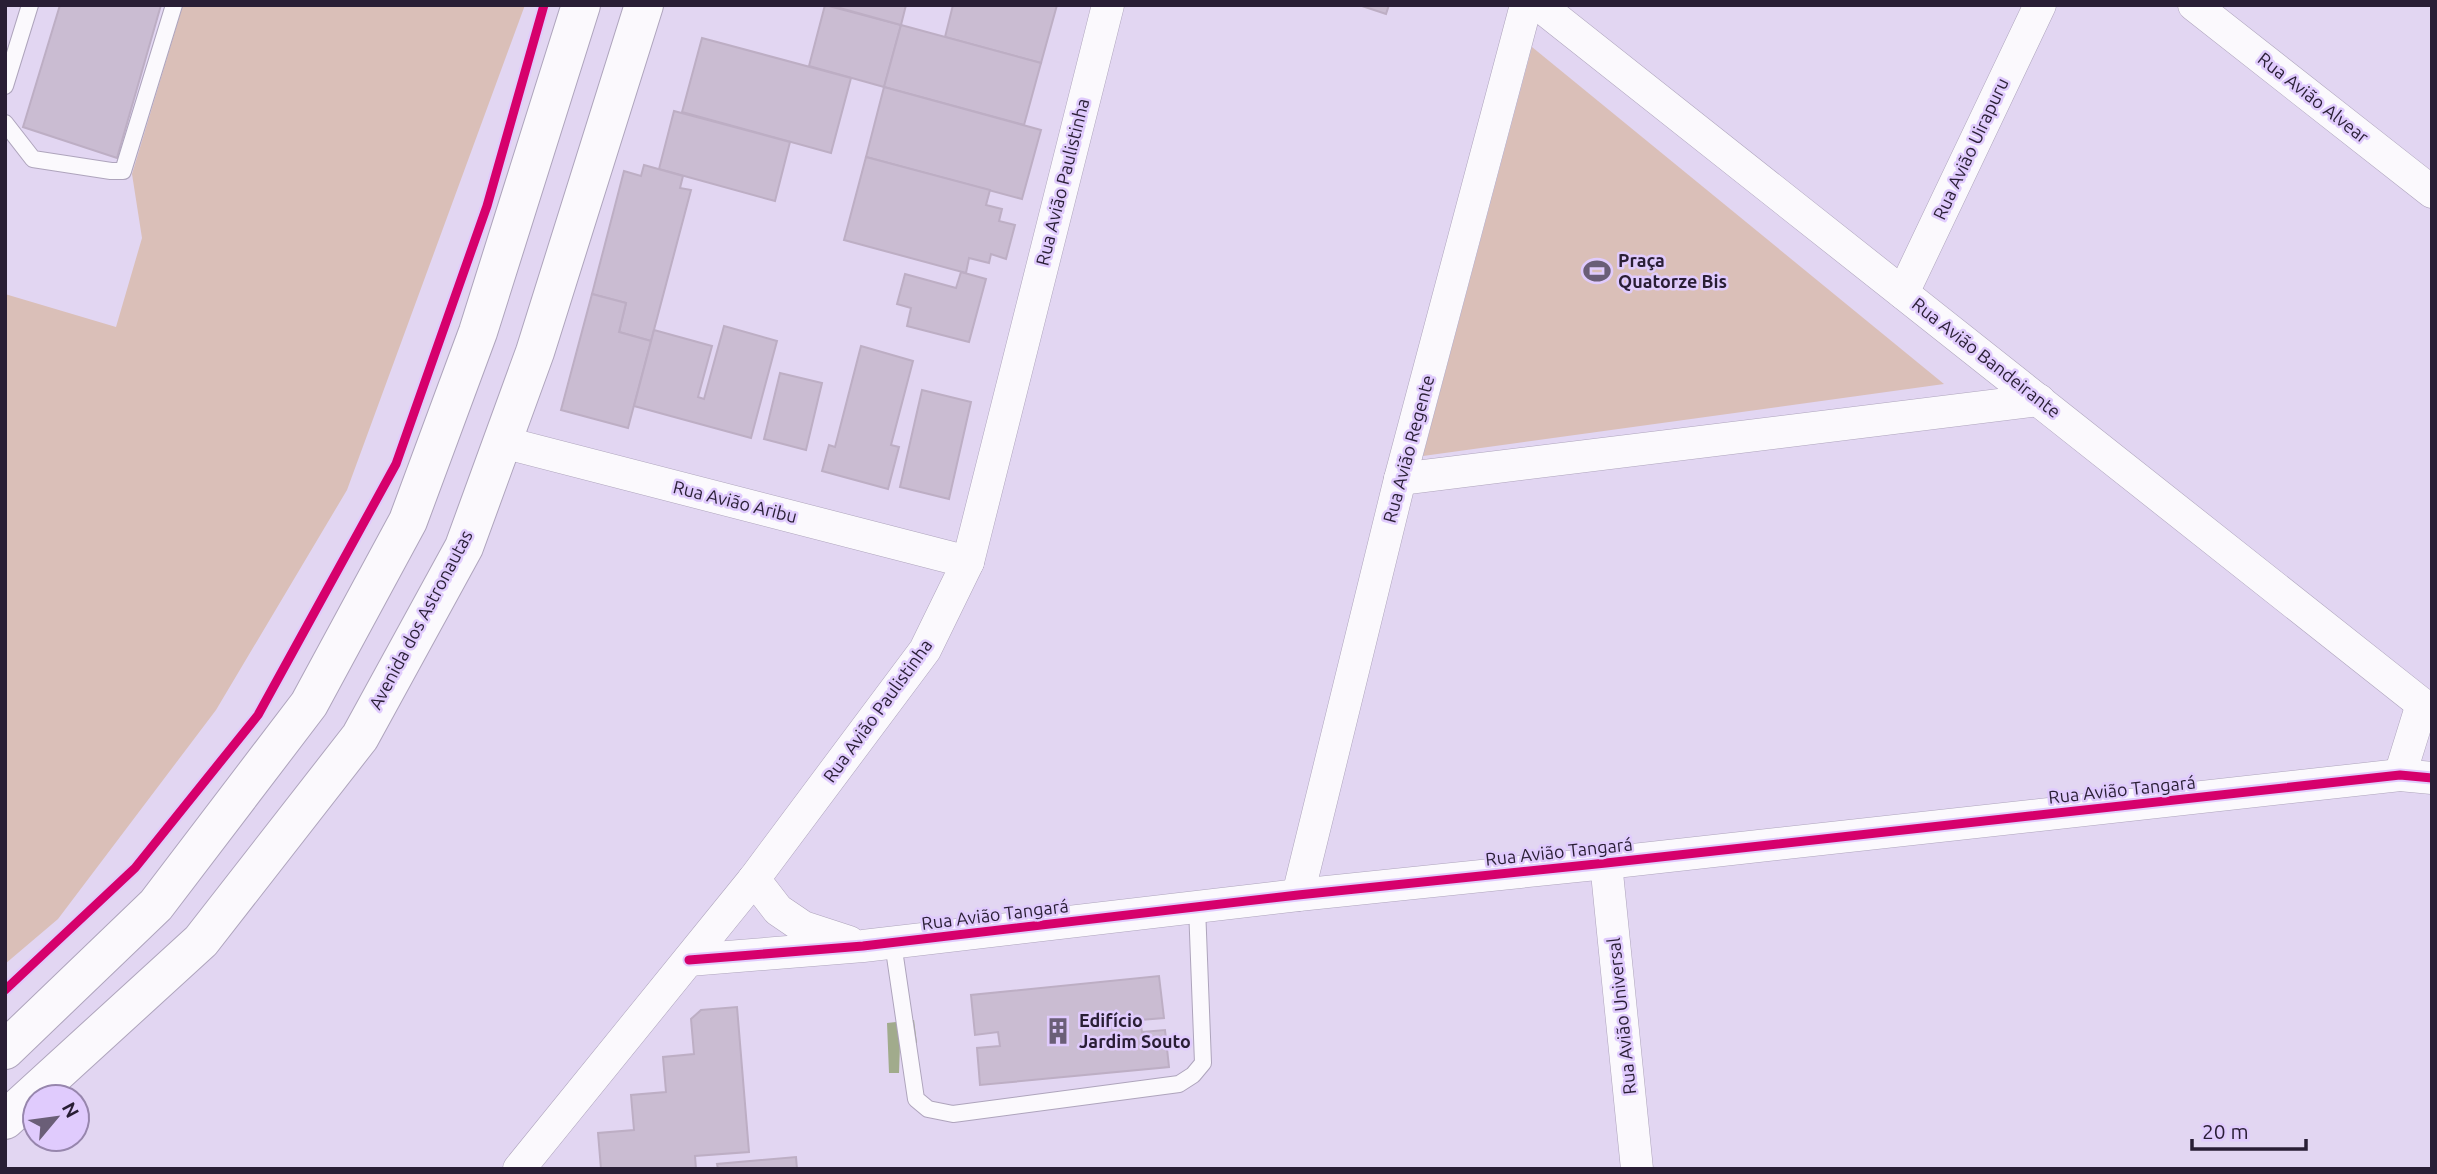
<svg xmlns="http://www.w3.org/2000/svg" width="2437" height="1174" viewBox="0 0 2437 1174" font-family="Ubuntu,sans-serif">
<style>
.green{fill:#dabfb8}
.water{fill:#a1ab8c}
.building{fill:#cabcd2;stroke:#bdaec4;stroke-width:2}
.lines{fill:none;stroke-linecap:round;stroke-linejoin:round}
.lane-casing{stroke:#aea4bc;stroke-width:18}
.street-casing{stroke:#aea4bc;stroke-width:33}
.secondary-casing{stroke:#aea4bc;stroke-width:40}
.lane{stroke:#fbf9fd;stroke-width:16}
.street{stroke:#fbf9fd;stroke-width:32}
.secondary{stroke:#fbf9fd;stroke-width:38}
.cycleway-casing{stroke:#e0cbfd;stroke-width:13}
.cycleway{stroke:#d6006c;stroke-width:9}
.labels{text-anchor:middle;stroke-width:5;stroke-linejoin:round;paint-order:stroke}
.street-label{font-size:18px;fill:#291e35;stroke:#e0cbfd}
.poi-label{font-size:18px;font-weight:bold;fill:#291e35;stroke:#e0cbfd;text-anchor:start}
</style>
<rect width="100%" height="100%" fill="#e2d6f2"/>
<!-- green -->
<g class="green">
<path d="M 183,5 L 525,5 L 347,490 L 216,710 L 58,919 L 5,964 L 5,294 L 116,327 L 142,238 L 132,174 Z"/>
<path d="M 1532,47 L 1944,384 L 1423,456 Z"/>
</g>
<!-- water -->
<path class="water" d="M 914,1020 L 917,1043 L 900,1044 L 899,1073 L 889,1073 L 887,1023 Z"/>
<!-- building -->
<g class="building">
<path d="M 60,5 L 161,5 L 117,158 L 23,127 Z"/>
<path d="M 825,5 L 901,25 L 884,87 L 809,66 Z"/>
<path d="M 829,5 L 906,5 L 901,25 Z"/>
<path d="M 953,5 L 1057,5 L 1041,63 L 945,37 Z"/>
<path d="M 1359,5 L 1389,5 L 1386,14 Z"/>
<path d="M 901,25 L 1041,63 L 1024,125 L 884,87 Z"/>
<path d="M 702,38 L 851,78 L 831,153 L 682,112 Z"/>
<path d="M 884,87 L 1041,130 L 1022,199 L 866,157 Z"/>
<path d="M 674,111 L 790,142 L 775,201 L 659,169 Z"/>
<path d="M 866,157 L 990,190 L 986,205 L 1002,209 L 999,221 L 1015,225 L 1006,259 L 991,254 L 989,263 L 969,258 L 966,273 L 844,240 Z"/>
<path d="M 644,165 L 683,176 L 680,188 L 691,190 L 651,341 L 619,332 L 626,303 L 592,294 L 624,171 L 641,176 Z"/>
<path d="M 961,272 L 986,279 L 969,342 L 907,326 L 911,308 L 897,304 L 905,274 L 956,288 Z"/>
<path d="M 592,294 L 626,303 L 619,332 L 651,341 L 628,428 L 561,410 Z"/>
<path d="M 724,326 L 777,341 L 751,438 L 634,406 L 654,330 L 712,346 L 698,397 L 704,399 Z"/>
<path d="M 861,346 L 913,361 L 891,445 L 899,447 L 888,489 L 822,471 L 829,445 L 835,447 Z"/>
<path d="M 780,373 L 822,383 L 806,450 L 764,439 Z"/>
<path d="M 922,390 L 971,402 L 949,499 L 900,487 Z"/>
<path d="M 1159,976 L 1164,1018 L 1140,1020 L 1142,1032 L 1165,1030 L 1169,1067 L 980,1085 L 977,1048 L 1000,1046 L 998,1032 L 975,1035 L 971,995 Z"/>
<path d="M 737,1007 L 749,1152 L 695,1156 L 696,1169 L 601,1169 L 598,1133 L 634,1130 L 631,1095 L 666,1092 L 663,1057 L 694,1054 L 691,1019 L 701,1010 Z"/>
<path d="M 796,1157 L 797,1169 L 718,1169 L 717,1164 Z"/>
</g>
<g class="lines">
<defs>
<g id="lane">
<path d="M 5,86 L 30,5"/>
<path d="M 5,123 L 33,159 L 111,171 L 123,171 L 174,5"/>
<path d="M 893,943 L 916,1099 L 928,1109 L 953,1114 L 1179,1084 L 1193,1075 L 1203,1063 L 1197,907"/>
</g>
<g id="street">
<path d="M 1539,5 L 2432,712"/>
<path d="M 2194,5 L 2432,192"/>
<path d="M 1903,293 L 2040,5"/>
<path d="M 502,442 L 968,562"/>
<path d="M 1400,479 L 2039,400"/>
<path d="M 2400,775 L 2422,704"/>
<path d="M 1606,863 L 1637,1169"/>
<path d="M 754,879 L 778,910 L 803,927 L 849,942"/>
<path d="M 1298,895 L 1400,479 L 1526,5"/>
<path d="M 689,960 L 863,946 L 1298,895 L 1606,863 L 2400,775 L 2432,778"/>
<path d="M 519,1169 L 754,879 L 925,650 L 968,562 L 1108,5"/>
</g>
<g id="secondary">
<path d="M 5,1050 L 156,905 L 309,704 L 408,521 L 478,332 L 581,5"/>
<path d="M 5,1120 L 201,941 L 360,737 L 464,547 L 535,352 L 644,5"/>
</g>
</defs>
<!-- lane casing -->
<use href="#lane" class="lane-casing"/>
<!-- street casing -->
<use href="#street" class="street-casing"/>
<!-- secondary casing -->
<use href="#secondary" class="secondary-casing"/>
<!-- lane -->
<use href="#lane" class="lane"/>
<!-- street -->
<use href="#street" class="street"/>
<!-- secondary -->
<use href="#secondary" class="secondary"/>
<defs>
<g id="cycleway">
<path d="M 689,960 L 863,946 L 1298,895 L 1606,863 L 2400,775 L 2432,778"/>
<path d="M 5,990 L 135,868 L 258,715 L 396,464 L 487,206 L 544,5"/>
</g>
</defs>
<!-- cycleway casing -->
<use href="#cycleway" class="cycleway-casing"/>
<!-- cycleway -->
<use href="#cycleway" class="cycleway"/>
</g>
<!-- icons -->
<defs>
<symbol id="stadium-bare" viewBox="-9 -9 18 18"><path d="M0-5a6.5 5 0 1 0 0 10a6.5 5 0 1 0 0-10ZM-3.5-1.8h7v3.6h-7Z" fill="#6a5e77" stroke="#e0cbfd" stroke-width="2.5" paint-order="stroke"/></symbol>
<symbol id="building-bare" viewBox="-9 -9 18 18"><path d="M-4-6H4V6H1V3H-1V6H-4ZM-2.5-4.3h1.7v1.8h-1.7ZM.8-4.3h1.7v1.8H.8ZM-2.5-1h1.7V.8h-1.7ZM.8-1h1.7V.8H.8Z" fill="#6a5e77" stroke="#e0cbfd" stroke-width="2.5" paint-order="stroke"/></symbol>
</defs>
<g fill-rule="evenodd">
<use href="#stadium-bare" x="1578" y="252" width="38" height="38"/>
<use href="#building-bare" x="1039" y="1012" width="38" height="38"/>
</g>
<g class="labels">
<!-- street labels -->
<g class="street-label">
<text transform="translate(2313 98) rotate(38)" y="6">Rua Avião Alvear</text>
<text transform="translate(1971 149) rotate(-65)" y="6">Rua Avião Uirapuru</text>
<text transform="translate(1063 182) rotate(-76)" y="6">Rua Avião Paulistinha</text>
<text transform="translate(1986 358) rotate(38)" y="6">Rua Avião Bandeirante</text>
<text transform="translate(1409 449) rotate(-75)" y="6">Rua Avião Regente</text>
<text transform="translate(735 502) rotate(14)" y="6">Rua Avião Aribu</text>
<text transform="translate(421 620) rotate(-62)" y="6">Avenida dos Astronautas</text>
<text transform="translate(878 711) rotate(-54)" y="6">Rua Avião Paulistinha</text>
<text transform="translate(2122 790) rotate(-6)" y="6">Rua Avião Tangará</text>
<text transform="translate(1559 852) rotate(-6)" y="6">Rua Avião Tangará</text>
<text transform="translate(995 915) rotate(-7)" y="6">Rua Avião Tangará</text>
<text transform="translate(1622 1016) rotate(-96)" y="6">Rua Avião Universal</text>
</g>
<!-- poi labels -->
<g class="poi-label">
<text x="1618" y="267">Praça<tspan x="1618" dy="21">Quatorze Bis</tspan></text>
<text x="1079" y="1027">Edifício<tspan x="1079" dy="21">Jardim Souto</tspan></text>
</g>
</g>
<!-- border -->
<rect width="2437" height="1174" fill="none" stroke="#291e35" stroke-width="14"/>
<!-- north arrow -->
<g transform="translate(56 1118) rotate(61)"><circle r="33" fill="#e0cbfd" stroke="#9786ad" stroke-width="2"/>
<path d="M0-5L12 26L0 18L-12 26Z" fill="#6a5e77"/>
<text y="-10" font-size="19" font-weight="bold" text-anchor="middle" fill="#291e35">N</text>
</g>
<!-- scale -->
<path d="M2192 1139v10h114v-10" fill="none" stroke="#291e35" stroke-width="3.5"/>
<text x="2202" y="1139" font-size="21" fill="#291e35" stroke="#e0cbfd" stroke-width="5" paint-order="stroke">20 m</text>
</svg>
